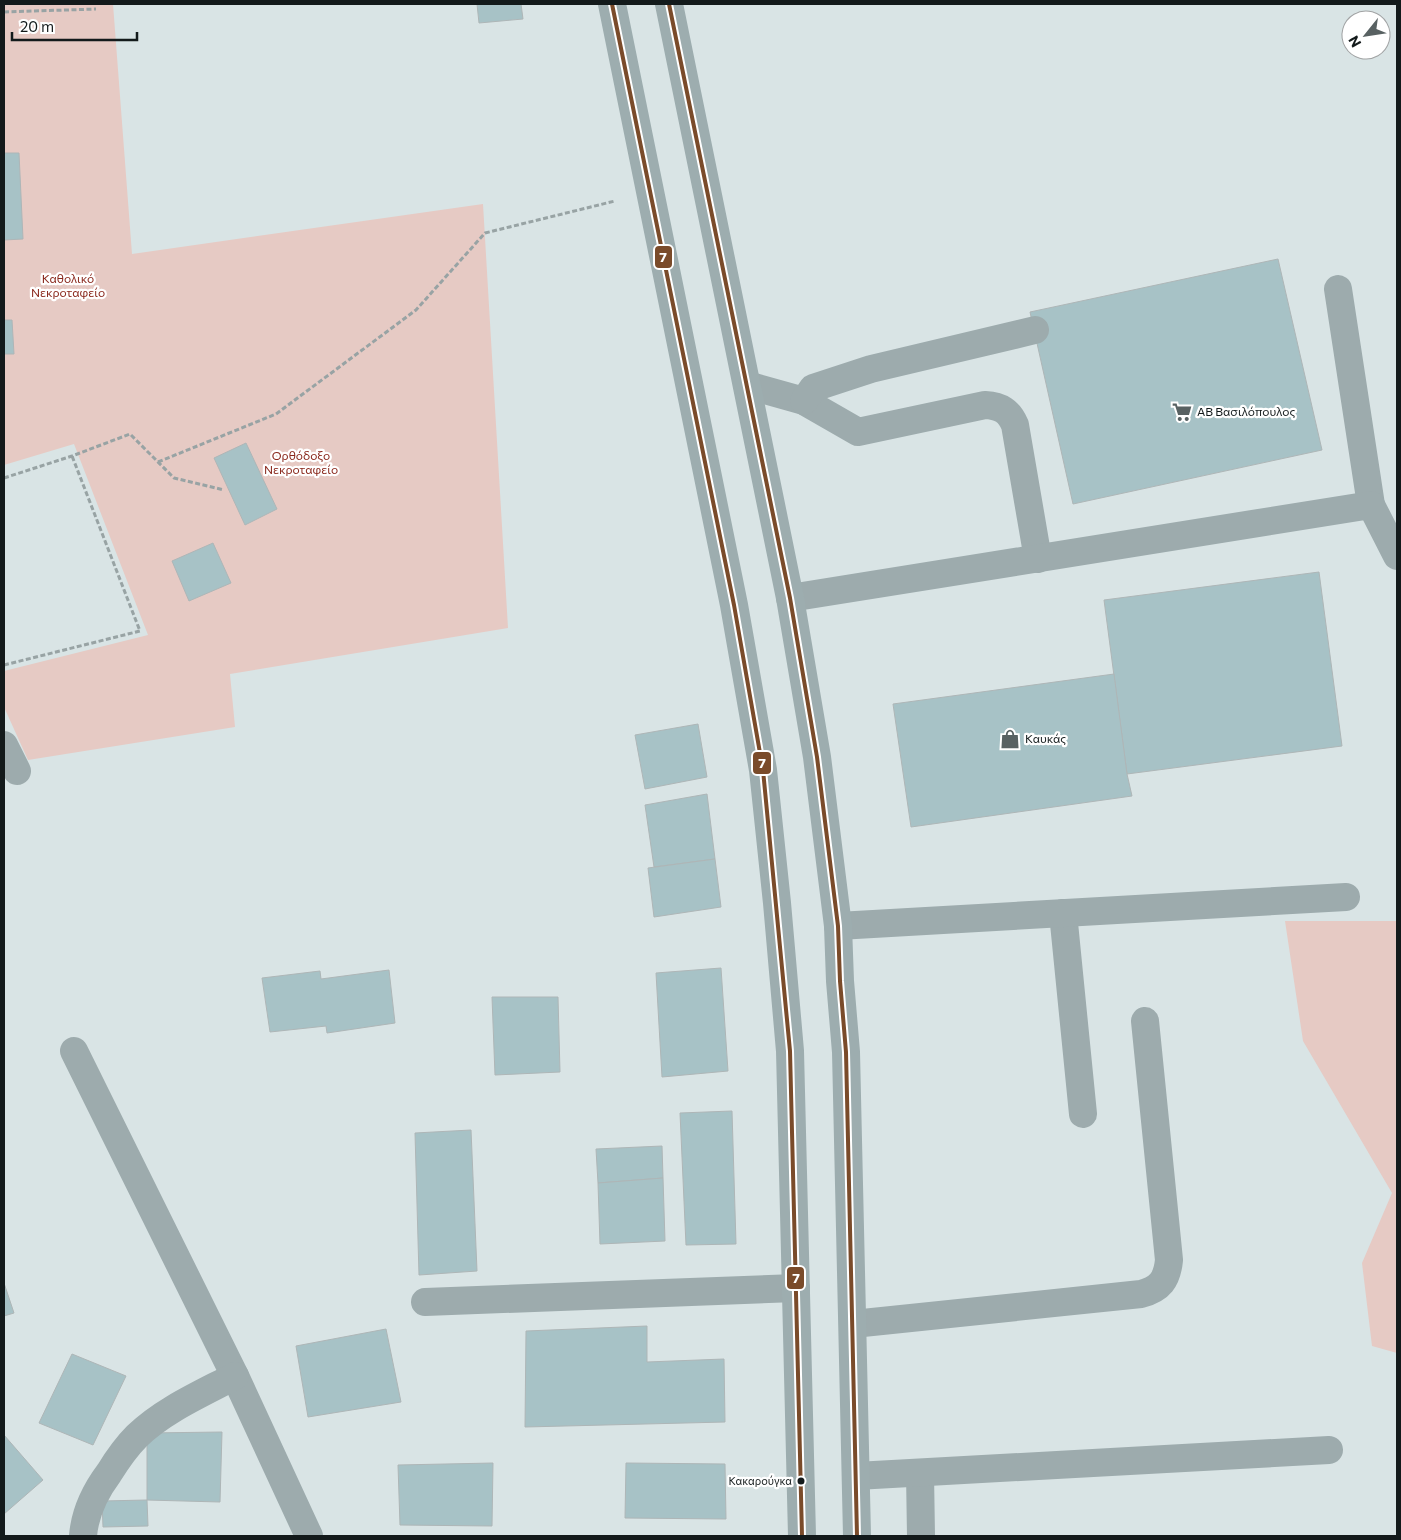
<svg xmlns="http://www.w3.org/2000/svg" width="1401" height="1540" viewBox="0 0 1401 1540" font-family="Commissioner,sans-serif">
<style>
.green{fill:#e6cac4}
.building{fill:#a7c2c6;stroke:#aeb6b7}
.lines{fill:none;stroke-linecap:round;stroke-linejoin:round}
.path{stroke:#98a3a4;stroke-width:3;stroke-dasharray:5 2.5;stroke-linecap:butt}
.minor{stroke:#9dabad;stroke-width:28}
.major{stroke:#9dadaf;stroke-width:28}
.bus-1-casing{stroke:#fff;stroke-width:8}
.bus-1{stroke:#7a4b2a;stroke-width:4}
.bus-dot{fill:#131a1b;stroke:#fff;stroke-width:2}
.labels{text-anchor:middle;stroke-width:4.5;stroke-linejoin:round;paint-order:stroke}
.bus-label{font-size:11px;fill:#131a1b;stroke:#fff;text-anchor:end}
.park-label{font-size:12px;fill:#89271b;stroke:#fff}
.poi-label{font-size:12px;fill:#131a1b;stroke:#fff;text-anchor:start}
.line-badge{stroke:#fff;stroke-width:2}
.badge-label{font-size:14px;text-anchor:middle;font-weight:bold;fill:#fff}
</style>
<rect width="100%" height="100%" fill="#d9e4e5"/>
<!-- green -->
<g class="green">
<path d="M 4,4 L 113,4 L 132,254 L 483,204 L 508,628 L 230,674 L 235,727 L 28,760 L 4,707 L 4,671 L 148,635 L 74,444 L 4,465 Z"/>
<path d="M 1285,921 L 1397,921 L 1397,1353 L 1372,1346 L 1362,1263 L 1392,1193 L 1303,1041 Z"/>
</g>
<!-- building -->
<g class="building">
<path d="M 477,4 L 521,4 L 523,19 L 479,23 Z"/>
<path d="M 4,153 L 19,153 L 23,239 L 4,240 Z"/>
<path d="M 1278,259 L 1322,450 L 1073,504 L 1030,312 Z"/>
<path d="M 4,320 L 12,320 L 14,354 L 4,354 Z"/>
<path d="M 246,443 L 277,509 L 245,525 L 214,458 Z"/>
<path d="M 213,543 L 231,583 L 189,601 L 172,561 Z"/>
<path d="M 1319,572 L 1342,746 L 1127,774 L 1104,600 Z"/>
<path d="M 1114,674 L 1127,774 L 1132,796 L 911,827 L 893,704 Z"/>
<path d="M 698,724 L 707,777 L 645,789 L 635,735 Z"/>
<path d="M 707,794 L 715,859 L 654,867 L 645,805 Z"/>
<path d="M 715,859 L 721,907 L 654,917 L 648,868 Z"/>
<path d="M 721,968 L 728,1071 L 662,1077 L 656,973 Z"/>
<path d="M 389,970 L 395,1023 L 327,1033 L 326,1026 L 270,1032 L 262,978 L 320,971 L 321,979 Z"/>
<path d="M 492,997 L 558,997 L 560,1072 L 495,1075 Z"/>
<path d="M 732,1111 L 736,1244 L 686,1245 L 680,1113 Z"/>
<path d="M 471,1130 L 477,1271 L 419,1275 L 415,1133 Z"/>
<path d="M 662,1146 L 663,1178 L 598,1183 L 596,1149 Z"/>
<path d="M 663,1178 L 665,1241 L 600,1244 L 598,1183 Z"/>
<path d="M 4,1283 L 14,1313 L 4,1316 Z"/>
<path d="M 647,1326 L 647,1362 L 724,1359 L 725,1422 L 525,1427 L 526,1331 Z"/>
<path d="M 386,1329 L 401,1402 L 308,1417 L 296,1346 Z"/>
<path d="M 72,1354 L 126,1376 L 93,1445 L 39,1423 Z"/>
<path d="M 222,1432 L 220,1502 L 147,1500 L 147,1433 Z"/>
<path d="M 4,1435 L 43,1480 L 4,1514 Z"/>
<path d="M 493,1463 L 492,1526 L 400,1525 L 398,1465 Z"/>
<path d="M 626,1463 L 725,1464 L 726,1519 L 625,1518 Z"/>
<path d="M 147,1500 L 148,1526 L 103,1527 L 102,1501 Z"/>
</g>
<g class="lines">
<!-- path -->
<g class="path">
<path d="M 4,12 L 96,9"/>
<path d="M 158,462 L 276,414 L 416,310 L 485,233 L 615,201"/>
<path d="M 4,478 L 72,456 L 130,434 L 174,478 L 224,490"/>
<path d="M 4,665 L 140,631 L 72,456"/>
</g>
<!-- minor -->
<g class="minor">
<path d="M 1338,289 L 1371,505"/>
<path d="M 747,385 L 804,401 L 858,432 L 985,405 C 1001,406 1009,411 1015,425 L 1038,559"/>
<path d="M 804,401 L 813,388 L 871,369 L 1035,330"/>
<path d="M 790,598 L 1371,505 L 1397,556"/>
<path d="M 4,745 L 17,771"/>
<path d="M 1063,913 L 1083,1114"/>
<path d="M 838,926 L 1346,897"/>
<path d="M 74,1051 L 235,1376 L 309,1536"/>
<path d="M 425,1302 L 796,1288"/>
<path d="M 853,1324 L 1141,1294 C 1160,1289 1167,1280 1169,1260 L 1145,1021"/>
<path d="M 920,1473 L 921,1536"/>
<path d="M 856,1476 L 1329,1450"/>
<path d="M 83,1536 C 85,1512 94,1493 109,1473 C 117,1460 126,1447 137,1436 C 164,1410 201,1394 235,1376"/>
</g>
<!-- major -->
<g class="major">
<path d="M 612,4 L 734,605 L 763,770 L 777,903 L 790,1051 L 802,1536"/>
<path d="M 669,4 L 790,598 L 817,757 L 838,926 L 840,981 L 846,1052 L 857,1536"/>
</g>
<defs>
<g id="bus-1">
<path d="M 612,4 L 734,605 L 763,770 L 790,1051 L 802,1536"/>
<path d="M 669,4 L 790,598 L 817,757 L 838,926 L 840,981 L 846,1052 L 857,1536"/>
</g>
</defs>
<!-- bus-1 casing -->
<use href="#bus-1" class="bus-1-casing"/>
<!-- bus-1 -->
<use href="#bus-1" class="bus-1"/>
</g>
<!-- icons -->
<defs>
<symbol id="supermarket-bare" viewBox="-9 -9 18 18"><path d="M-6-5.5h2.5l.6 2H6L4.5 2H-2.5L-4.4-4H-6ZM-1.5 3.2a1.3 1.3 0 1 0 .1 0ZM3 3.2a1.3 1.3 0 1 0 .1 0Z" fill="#586162" stroke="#fff" stroke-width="2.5" paint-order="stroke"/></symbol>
<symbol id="shop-bare" viewBox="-9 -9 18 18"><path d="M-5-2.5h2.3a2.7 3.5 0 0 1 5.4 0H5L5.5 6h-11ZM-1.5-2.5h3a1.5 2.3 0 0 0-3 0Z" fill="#586162" stroke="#fff" stroke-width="2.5" paint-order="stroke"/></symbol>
</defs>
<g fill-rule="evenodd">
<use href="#supermarket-bare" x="1168" y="398" width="28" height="28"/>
<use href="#shop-bare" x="996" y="725" width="28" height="28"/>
</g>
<!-- markers -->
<circle class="bus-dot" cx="801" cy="1481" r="4.5"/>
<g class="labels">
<!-- bus labels -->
<g class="bus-label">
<text x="792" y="1485">Κακαρούγκα</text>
</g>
<!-- park labels -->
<g class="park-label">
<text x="68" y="283">Καθολικό<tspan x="68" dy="14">Νεκροταφείο</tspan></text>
<text x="301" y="460">Ορθόδοξο<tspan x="301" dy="14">Νεκροταφείο</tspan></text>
</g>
<!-- poi labels -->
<g class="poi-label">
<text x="1197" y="416">ΑΒ Βασιλόπουλος</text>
<text x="1025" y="743">Καυκάς</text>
</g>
</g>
<g class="line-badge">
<rect x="654" y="245" width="19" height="24" rx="5" fill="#7a4b2a"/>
<rect x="752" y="751" width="20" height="24" rx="5" fill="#7a4b2a"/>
<rect x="786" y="1266" width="19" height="24" rx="5" fill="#7a4b2a"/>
</g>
<g class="badge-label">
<text x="663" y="262">7</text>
<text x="762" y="768">7</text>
<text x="796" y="1283">7</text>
</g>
<!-- border -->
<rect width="1401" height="1540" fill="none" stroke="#131a1b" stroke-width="10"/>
<!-- north arrow -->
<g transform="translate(1366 35) rotate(240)"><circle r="24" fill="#ffffff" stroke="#a1a3a4"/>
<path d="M0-4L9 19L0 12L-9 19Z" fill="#586162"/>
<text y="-8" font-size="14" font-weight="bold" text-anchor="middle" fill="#131a1b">N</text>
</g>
<!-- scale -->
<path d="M12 32v8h125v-8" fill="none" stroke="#131a1b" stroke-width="2.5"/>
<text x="20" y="32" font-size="15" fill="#131a1b" stroke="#ffffff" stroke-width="4" paint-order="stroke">20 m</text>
</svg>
